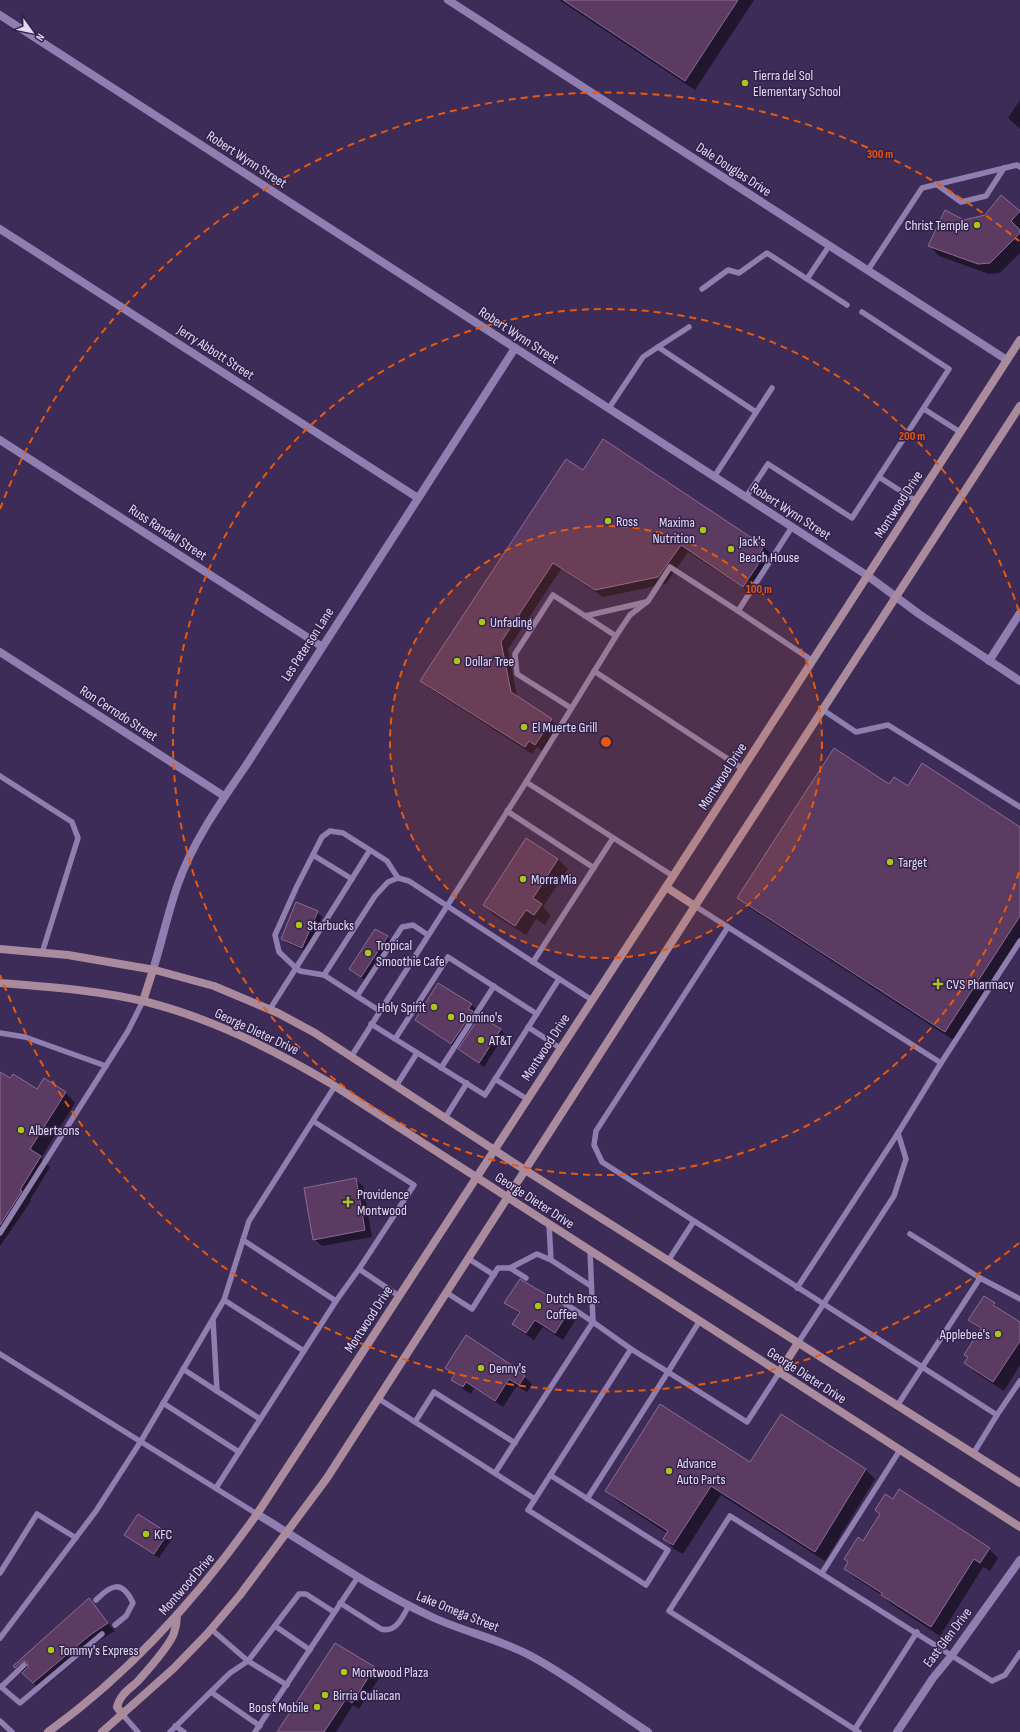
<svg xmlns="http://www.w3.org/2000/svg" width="1020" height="1732" viewBox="0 0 1020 1732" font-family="'Sofia Sans Condensed',sans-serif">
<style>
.shadow{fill:#0007}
.building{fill:#5b3b62;stroke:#8d6b95}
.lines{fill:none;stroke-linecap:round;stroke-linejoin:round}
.lane{stroke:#8f7eaf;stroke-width:5.5}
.street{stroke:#8f7eaf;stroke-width:8}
.secondary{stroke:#aa8b9e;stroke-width:8}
.ring{fill:none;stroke:#e8590c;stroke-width:2;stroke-dasharray:7 5}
.poi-dot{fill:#a9c719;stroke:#32224b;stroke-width:1.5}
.labels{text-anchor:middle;stroke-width:3;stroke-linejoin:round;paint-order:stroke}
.poi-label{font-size:14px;fill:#e2daf5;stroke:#32224b;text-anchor:start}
.street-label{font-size:14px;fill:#e2daf5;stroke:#32224b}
.centre{fill:#e8590c;stroke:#32224b;stroke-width:2}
.ring-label{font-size:12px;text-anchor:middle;font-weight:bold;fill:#e8590c;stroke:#32224b;stroke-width:3;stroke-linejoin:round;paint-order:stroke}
</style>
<rect width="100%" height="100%" fill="#3c2c57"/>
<!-- shadow -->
<g class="shadow">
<path d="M 559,0 L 754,0 L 695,90 Z"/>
<path d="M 1020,100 L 1020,129 L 1008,118 Z"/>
<path d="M 1001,197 L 1020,213 L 1020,253 L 1000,273 L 989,274 L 939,256 L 930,246 L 964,221 L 985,215 Z"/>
<path d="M 604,441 L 764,547 L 771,554 L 764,565 L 767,568 L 751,593 L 688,552 L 666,584 L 603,597 L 561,569 L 508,649 L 517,697 L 551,720 L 558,727 L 542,751 L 537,747 L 532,754 L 429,688 L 422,681 L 583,471 Z"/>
<path d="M 890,785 L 908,787 L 1020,828 L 1020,941 L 955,1041 L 748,907 L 738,897 Z"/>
<path d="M 526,839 L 558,859 L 568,869 L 543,907 L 551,915 L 545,925 L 536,919 L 526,935 L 494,915 L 484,905 Z"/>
<path d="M 317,912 L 322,917 L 307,952 L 287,943 L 282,938 Z"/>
<path d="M 387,937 L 392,942 L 366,981 L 350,969 Z"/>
<path d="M 471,1004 L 476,1009 L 473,1013 L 477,1017 L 456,1048 L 416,1020 Z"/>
<path d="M 500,1029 L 505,1034 L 484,1067 L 460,1049 Z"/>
<path d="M 0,1073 L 10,1079 L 37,1091 L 44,1079 L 66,1093 L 75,1103 L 41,1158 L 50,1167 L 30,1200 L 31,1201 L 0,1246 Z"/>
<path d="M 355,1179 L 363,1186 L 372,1237 L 322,1246 L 314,1239 Z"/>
<path d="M 506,1303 L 561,1305 L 576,1319 L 563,1340 L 543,1327 L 534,1340 L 521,1331 L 513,1324 L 520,1314 Z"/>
<path d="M 994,1304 L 1002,1312 L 1018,1322 L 1020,1319 L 1020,1365 L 1004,1391 L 976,1373 L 966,1363 L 969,1358 L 965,1354 L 981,1330 L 970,1320 Z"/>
<path d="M 466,1337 L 516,1368 L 532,1384 L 527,1392 L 517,1386 L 503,1407 L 474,1388 L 471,1394 L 460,1387 L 453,1379 L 455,1376 L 446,1368 Z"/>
<path d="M 781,1415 L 866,1470 L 875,1479 L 825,1561 L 721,1495 L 683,1554 L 674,1549 L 665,1539 L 668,1534 L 616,1500 L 606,1491 L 750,1463 Z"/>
<path d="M 876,1510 L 989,1549 L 998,1558 L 990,1571 L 983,1567 L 940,1636 L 891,1604 L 882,1595 L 855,1578 L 845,1569 L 881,1515 Z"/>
<path d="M 167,1534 L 172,1539 L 159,1558 L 126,1535 Z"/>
<path d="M 89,1600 L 115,1631 L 97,1642 L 41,1690 L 15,1666 Z"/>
<path d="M 374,1668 L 381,1675 L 359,1709 L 353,1705 L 336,1732 L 278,1732 Z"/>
</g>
<!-- building -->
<g class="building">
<path d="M 563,0 L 738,0 L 685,81 Z"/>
<path d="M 1001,195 L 1020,211 L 1011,221 L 1020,230 L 1020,233 L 990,263 L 978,264 L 928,246 L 945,210 L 964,220 L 985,215 Z"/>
<path d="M 603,439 L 764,546 L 757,558 L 761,560 L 743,587 L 681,545 L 658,577 L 595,590 L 553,563 L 501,642 L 511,692 L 552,719 L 535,745 L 529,741 L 525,747 L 420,681 L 566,459 L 583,470 Z"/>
<path d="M 834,748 L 889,784 L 894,777 L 908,786 L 922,763 L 1020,827 L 1020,916 L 945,1032 L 737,898 Z"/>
<path d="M 526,838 L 558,859 L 533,898 L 542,904 L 534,915 L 526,910 L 515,926 L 483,905 Z"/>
<path d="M 296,902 L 318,911 L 302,948 L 281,939 Z"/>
<path d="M 375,929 L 388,936 L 361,977 L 349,969 Z"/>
<path d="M 438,983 L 472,1004 L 468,1009 L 473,1011 L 451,1044 L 415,1020 Z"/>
<path d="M 480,1016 L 501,1029 L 479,1063 L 458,1049 Z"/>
<path d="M 0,1072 L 10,1078 L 13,1074 L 37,1089 L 44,1078 L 66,1092 L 30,1149 L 41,1156 L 20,1190 L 22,1191 L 0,1225 Z"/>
<path d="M 356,1178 L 365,1230 L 313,1240 L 304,1188 Z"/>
<path d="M 520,1279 L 562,1304 L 569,1311 L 555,1333 L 535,1320 L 526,1333 L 512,1324 L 520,1312 L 504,1303 Z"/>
<path d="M 984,1296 L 995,1303 L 993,1305 L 1020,1322 L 1020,1341 L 993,1382 L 964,1363 L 968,1357 L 964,1355 L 981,1328 L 968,1320 Z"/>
<path d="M 466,1335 L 516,1368 L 515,1369 L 525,1376 L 519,1385 L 509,1379 L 495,1401 L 466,1382 L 463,1387 L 451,1380 L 455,1374 L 445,1368 Z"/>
<path d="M 660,1404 L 750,1462 L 781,1414 L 866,1469 L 815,1552 L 711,1486 L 673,1545 L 663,1539 L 668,1531 L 605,1491 Z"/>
<path d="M 899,1489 L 990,1548 L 980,1563 L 974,1559 L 931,1627 L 881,1595 L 882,1593 L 844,1569 L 848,1562 L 844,1559 L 858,1537 L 863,1541 L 880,1514 L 875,1510 L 885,1494 L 893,1499 Z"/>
<path d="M 138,1514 L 168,1533 L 154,1554 L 124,1535 Z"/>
<path d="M 89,1598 L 108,1623 L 90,1635 L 33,1683 L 22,1673 L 28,1667 L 27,1662 L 23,1661 L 15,1668 L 13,1666 Z"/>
<path d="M 335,1643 L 375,1667 L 352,1703 L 346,1699 L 324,1732 L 277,1732 Z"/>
</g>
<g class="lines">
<!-- lane -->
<g class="lane">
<path d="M 936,184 L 961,202 L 986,196 L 1004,168"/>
<path d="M 868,270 L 922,188 L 1017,165 L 1020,167"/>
<path d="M 807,279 L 829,246"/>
<path d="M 702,289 L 728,270 L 739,273 L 767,253 L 847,305"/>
<path d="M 658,347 L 689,327"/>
<path d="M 609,408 L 643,357 L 658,347 L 756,412"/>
<path d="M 924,409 L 960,432"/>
<path d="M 714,477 L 772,388"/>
<path d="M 879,477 L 916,501"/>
<path d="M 746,497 L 768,464 L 852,518 L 949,369 L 862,312"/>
<path d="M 792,527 L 738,611 L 813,661"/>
<path d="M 585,616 L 646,602"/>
<path d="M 594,671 L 743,769"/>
<path d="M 571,708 L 517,674 L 515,654 L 553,595 L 616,636"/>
<path d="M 823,710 L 856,732 L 888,725 L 1020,807"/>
<path d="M 0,776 L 72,822 L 78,838 L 42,953"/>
<path d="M 507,811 L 594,868"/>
<path d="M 370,850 L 296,968 L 279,952 L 275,935 L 297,886 L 322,837 L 330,831 L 343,833 L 370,850 L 387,861 L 398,878"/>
<path d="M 313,855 L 352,879"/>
<path d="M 673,876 L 526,782 L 616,636 L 630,615 L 648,601 L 670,567 L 738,611"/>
<path d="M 695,906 L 941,1063 L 898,1133 L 906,1159 L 894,1196 L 798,1343"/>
<path d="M 728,927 L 596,1131 L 594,1145 L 602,1162 L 997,1415 L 973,1454"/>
<path d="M 324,975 L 375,896 L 388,882 L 398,878 L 409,881 L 533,962"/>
<path d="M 357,996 L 402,927 L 413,925 L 428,935"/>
<path d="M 592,1000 L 533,962 L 613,838"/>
<path d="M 270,1009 L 296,968 L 300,971 L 324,975 L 380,1011"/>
<path d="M 371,1024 L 485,1095 L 559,979"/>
<path d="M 528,1027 L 560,1048"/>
<path d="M 0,1033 L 25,1037 L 106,1066"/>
<path d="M 395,1039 L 448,957 L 537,1014"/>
<path d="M 351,1057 L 526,782"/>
<path d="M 941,1063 L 1020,941"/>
<path d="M 441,1068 L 494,986"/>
<path d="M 495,1079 L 527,1099"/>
<path d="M 396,1086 L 417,1053"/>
<path d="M 445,1118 L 467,1083"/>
<path d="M 313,1121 L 414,1185 L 359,1269 L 399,1296"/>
<path d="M 549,1225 L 551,1260 L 591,1286"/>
<path d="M 0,1233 L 128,1031 L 143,1001"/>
<path d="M 910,1234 L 980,1278 L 1020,1299"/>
<path d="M 243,1240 L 336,1301 L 359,1269"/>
<path d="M 590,1251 L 593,1322"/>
<path d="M 469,1259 L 494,1275"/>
<path d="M 668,1261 L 694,1221"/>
<path d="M 510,1268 L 526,1278"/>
<path d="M 797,1288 L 898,1133"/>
<path d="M 447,1293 L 472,1309 L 498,1268 L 510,1268 L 537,1254 L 551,1260"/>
<path d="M 224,1300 L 304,1351"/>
<path d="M 566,1304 L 593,1322"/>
<path d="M 213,1320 L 217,1391"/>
<path d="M 699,1322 L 668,1372 L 747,1422 L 779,1373"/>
<path d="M 0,1354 L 257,1514"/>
<path d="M 183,1369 L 260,1419"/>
<path d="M 379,1399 L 415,1422"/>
<path d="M 163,1403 L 239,1452"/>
<path d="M 897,1406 L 980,1278"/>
<path d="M 997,1415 L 1020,1381"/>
<path d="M 515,1443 L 434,1392 L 415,1422 L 535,1499"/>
<path d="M 495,1473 L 593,1322 L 631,1349"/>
<path d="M 550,1475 L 668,1550 L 646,1585 L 528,1510 L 631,1349 L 668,1372 L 587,1499"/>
<path d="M 216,1488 L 336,1301"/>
<path d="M 0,1573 L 37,1514 L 76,1538"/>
<path d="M 822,1573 L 900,1450"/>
<path d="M 96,1600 C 112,1584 122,1580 133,1603 L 126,1616 L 115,1625"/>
<path d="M 340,1603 L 381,1629 C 396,1633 403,1617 409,1605"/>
<path d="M 275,1626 L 310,1650"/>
<path d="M 211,1629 L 248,1661 L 287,1685"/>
<path d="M 0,1638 L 96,1511 L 141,1441 L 224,1300 L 249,1221 L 335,1086"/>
<path d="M 0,1686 L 20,1703 L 102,1634"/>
<path d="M 1,1687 L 24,1665"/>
<path d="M 211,1692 L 260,1726"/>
<path d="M 123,1715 L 138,1732"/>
<path d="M 0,1721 L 12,1732"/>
<path d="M 175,1726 L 184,1732"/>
<path d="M 855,1729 L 917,1632"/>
<path d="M 170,1732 L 230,1673 L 248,1661 L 299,1594 L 306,1594 L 334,1612"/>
<path d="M 255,1732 L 358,1577"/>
<path d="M 859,1732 L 669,1611 L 730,1516 L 992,1681 L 1005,1675 L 1020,1653"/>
</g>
<!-- street -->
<g class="street">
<path d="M 448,0 L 1007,360"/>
<path d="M 0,15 L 868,576 L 919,614 L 1020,681"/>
<path d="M 0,229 L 418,498"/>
<path d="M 0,440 L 321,646"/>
<path d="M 0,652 L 224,796"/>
<path d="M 989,661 L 1020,613"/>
<path d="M 153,970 C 162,941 168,912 178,884 C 193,841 221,802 247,764 L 515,348"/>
<path d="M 257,1514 C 315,1549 370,1588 432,1617 C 464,1632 500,1639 531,1656 C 572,1678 609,1707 648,1732"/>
<path d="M 897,1732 L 933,1678 L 952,1655 L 1020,1560"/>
</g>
<!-- secondary -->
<g class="secondary">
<path d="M 666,887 L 695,906"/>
<path d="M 0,949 L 68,955 L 155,970 L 214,986 L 278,1013 L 315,1033 L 525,1170 L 1020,1483"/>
<path d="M 0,983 C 49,987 99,990 147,1002 C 213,1019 272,1049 330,1083 L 1020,1527"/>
<path d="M 143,1001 L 153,970"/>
<path d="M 779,1373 L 798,1343"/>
<path d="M 123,1715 L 117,1707 C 120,1694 130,1689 138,1681 C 147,1671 170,1645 174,1633 C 176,1627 177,1621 177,1615"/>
<path d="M 48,1732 C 130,1673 199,1596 257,1514 L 666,887 L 1020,340"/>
<path d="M 102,1732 L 173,1669 L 207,1634 L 240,1595 L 327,1478 L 695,906 L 1020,406"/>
</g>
</g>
<!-- distance rings -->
<circle cx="606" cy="742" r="216" fill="#e8590c" fill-opacity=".12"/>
<g class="ring">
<circle cx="606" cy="742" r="216"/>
<path d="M1019 872A433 433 0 1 1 1019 612"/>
<path d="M1019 1243A649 649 0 0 1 0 975M0 509A649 649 0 0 1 1019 241"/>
</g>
<!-- markers -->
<g class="poi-dot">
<circle cx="745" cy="83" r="4"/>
<circle cx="977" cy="225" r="4"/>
<circle cx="608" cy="521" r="4"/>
<circle cx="703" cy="530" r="4"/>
<circle cx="731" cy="549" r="4"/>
<circle cx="482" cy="622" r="4"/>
<circle cx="457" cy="661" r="4"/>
<circle cx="524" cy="727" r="4"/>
<circle cx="890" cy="862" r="4"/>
<circle cx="523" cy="879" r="4"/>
<circle cx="299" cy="925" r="4"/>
<circle cx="368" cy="953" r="4"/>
<path d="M936 978h4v4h4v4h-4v4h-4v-4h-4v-4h4z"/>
<circle cx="434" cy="1007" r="4"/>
<circle cx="451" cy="1017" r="4"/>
<circle cx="481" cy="1040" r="4"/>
<circle cx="21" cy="1130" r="4"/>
<path d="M346 1196h4v4h4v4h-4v4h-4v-4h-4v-4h4z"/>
<circle cx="538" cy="1306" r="4"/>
<circle cx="998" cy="1334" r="4"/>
<circle cx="481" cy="1368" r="4"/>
<circle cx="669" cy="1471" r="4"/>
<circle cx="146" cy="1534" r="4"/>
<circle cx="51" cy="1650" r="4"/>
<circle cx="344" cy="1672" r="4"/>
<circle cx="325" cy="1695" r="4"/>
<circle cx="317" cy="1707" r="4"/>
</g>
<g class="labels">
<!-- poi labels -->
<g class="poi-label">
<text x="753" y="80">Tierra del Sol<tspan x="753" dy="16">Elementary School</tspan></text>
<text x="969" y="230" text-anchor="end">Christ Temple</text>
<text x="616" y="526">Ross</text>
<text x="695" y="527" text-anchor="end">Maxima<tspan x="695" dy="16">Nutrition</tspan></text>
<text x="739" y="546">Jack's<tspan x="739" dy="16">Beach House</tspan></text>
<text x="490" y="627">Unfading</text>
<text x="465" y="666">Dollar Tree</text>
<text x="532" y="732">El Muerte Grill</text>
<text x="898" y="867">Target</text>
<text x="531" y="884">Morra Mia</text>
<text x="307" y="930">Starbucks</text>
<text x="376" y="950">Tropical<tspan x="376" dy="16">Smoothie Cafe</tspan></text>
<text x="946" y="989">CVS Pharmacy</text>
<text x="426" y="1012" text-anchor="end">Holy Spirit</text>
<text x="459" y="1022">Domino's</text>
<text x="489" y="1045">AT&amp;T</text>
<text x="29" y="1135">Albertsons</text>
<text x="357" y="1199">Providence<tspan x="357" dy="16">Montwood</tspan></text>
<text x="546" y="1303">Dutch Bros.<tspan x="546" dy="16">Coffee</tspan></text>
<text x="990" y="1339" text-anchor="end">Applebee's</text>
<text x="489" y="1373">Denny's</text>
<text x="677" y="1468">Advance<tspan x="677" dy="16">Auto Parts</tspan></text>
<text x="154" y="1539">KFC</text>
<text x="59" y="1655">Tommy's Express</text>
<text x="352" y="1677">Montwood Plaza</text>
<text x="333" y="1700">Birria Culiacan</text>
<text x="309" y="1712" text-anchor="end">Boost Mobile</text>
</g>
<!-- street labels -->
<g class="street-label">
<text transform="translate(247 159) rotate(33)" y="5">Robert Wynn Street</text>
<text transform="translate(734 169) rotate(33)" y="5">Dale Douglas Drive</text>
<text transform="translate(519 335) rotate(33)" y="5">Robert Wynn Street</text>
<text transform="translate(216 352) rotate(33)" y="5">Jerry Abbott Street</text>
<text transform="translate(898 504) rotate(-57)" y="5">Montwood Drive</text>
<text transform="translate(791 511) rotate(33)" y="5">Robert Wynn Street</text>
<text transform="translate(168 532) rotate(33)" y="5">Russ Randall Street</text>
<text transform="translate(307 644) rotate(-57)" y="5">Les Peterson Lane</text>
<text transform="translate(119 713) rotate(33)" y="5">Ron Cerrodo Street</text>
<text transform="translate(722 776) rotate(-57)" y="5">Montwood Drive</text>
<text transform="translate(257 1031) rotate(25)" y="5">George Dieter Drive</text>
<text transform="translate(545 1047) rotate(-57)" y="5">Montwood Drive</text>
<text transform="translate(535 1200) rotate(33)" y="5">George Dieter Drive</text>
<text transform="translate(368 1319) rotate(-57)" y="5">Montwood Drive</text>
<text transform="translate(807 1375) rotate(33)" y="5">George Dieter Drive</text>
<text transform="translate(186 1584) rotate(-49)" y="5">Montwood Drive</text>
<text transform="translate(458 1611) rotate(22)" y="5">Lake Omega Street</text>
<text transform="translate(947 1637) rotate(-53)" y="5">East Glen Drive</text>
</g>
</g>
<circle cx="606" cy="742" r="6" class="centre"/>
<g class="ring-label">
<text x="880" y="158">300 m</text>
<text x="912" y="440">200 m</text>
<text x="759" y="593">100 m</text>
</g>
<!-- north arrow -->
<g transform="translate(32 32) rotate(123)" stroke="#32224b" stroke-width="3" paint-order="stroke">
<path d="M0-3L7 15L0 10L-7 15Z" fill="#e2daf5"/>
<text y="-6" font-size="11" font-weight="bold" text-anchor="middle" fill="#e2daf5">N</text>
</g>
</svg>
